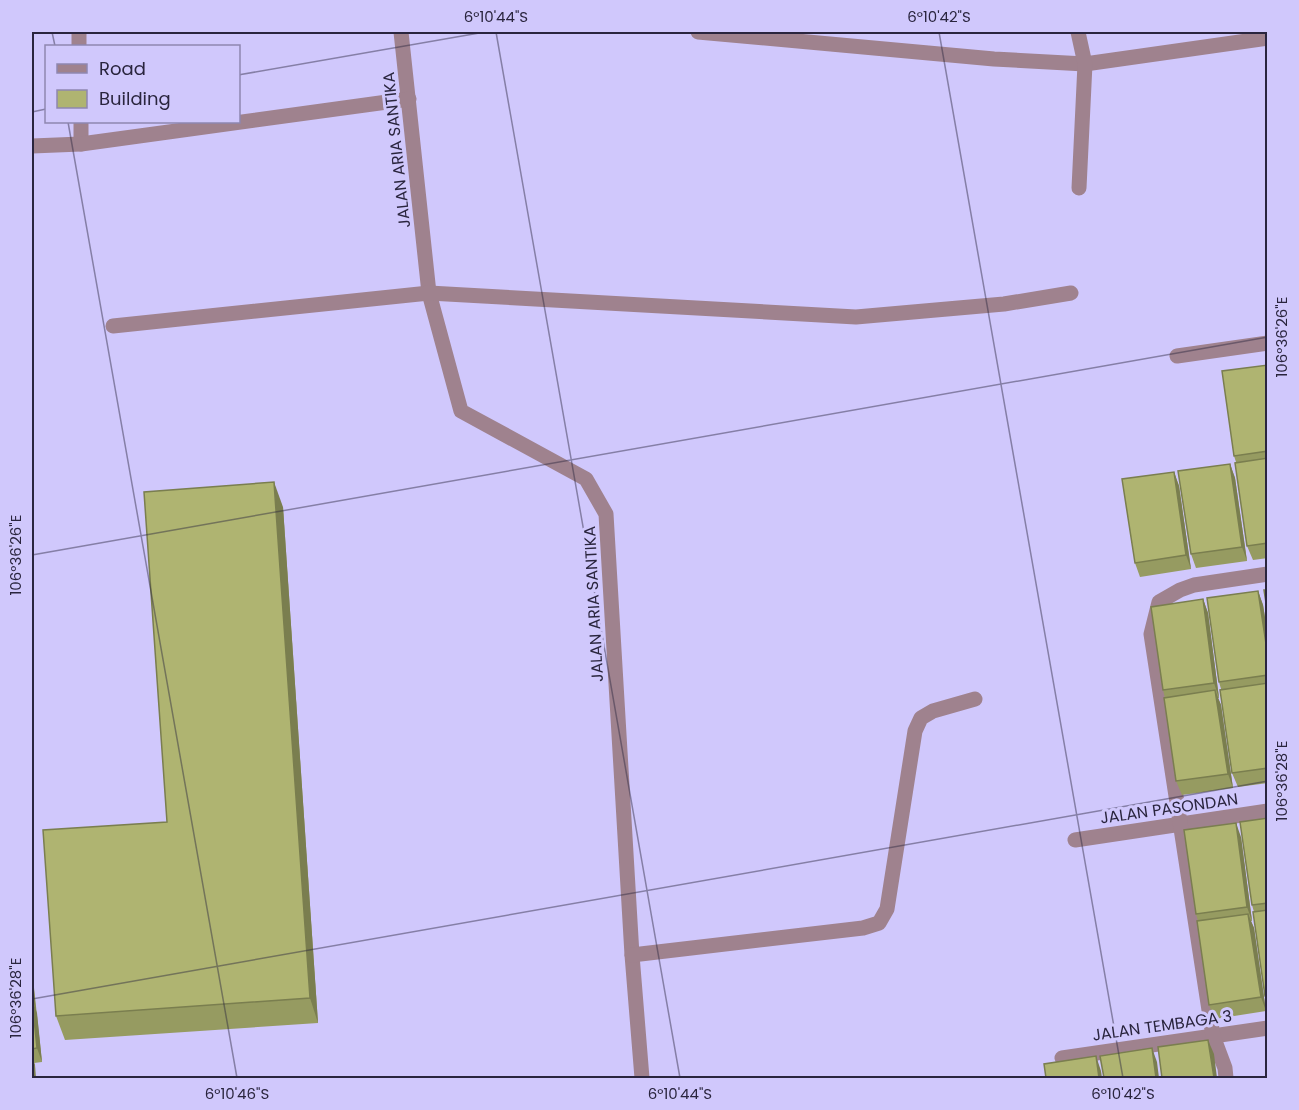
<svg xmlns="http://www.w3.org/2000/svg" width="1299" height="1110" viewBox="0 0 1299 1110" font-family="Poppins,sans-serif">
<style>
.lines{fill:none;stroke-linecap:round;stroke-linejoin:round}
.minor{stroke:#9f828e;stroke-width:15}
.wall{fill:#969b61}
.shaded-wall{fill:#7a7e4f}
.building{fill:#afb471;stroke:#7a7e4f;stroke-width:1.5}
.ticks{fill:none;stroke:#2a253e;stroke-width:1.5;stroke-opacity:0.45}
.labels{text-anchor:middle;stroke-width:6;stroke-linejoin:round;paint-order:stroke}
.street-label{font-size:16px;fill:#2a253e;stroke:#d0c8fc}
.neatline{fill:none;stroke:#2a253e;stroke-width:2}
.ticks-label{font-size:15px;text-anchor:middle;fill:#2a253e}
</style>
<rect width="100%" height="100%" fill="#d0c8fc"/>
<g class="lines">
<!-- minor -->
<g class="minor">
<path d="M 79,32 L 79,46"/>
<path d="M 401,32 L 429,293 L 461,411 L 586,479 L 606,514 L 632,955 L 642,1078"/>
<path d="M 698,32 L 994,59 L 1085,64 L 1268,38"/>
<path d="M 1078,32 L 1085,64 L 1079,188"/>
<path d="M 81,122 L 81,144"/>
<path d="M 32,146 L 81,144 L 409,99"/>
<path d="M 113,326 L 429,293 L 856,317 L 1004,304 L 1071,293"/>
<path d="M 1177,356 L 1268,343"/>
<path d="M 1075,840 L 1268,811"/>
<path d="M 632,955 L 863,928 L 879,923 L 887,909 L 915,731 L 921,718 L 933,711 L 975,699"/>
<path d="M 1062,1058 L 1268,1028"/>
<path d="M 1226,1078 L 1225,1068 L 1213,1036 L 1151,634 L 1159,602 L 1180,590 L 1194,585 L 1268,574"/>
</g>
</g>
<!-- wall -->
<g class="wall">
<path d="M 1268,365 L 1268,558 L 1253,560 L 1247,546 L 1236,462 L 1234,456 Z"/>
<path d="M 1230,464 L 1235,478 L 1247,561 L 1196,568 L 1191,554 Z"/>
<path d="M 1174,472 L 1179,486 L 1191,569 L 1140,577 L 1135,563 Z"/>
<path d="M 283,507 L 318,1023 L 65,1040 L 56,1016 L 167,822 Z"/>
<path d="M 1258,591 L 1263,605 L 1268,636 L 1268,783 L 1238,787 L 1232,773 L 1221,689 L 1219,682 Z"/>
<path d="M 1203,599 L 1208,613 L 1219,698 L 1218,698 L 1221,705 L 1233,788 L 1182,795 L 1176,781 L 1165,698 L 1163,690 Z"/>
<path d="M 1268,818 L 1268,1002 L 1265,996 L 1254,912 L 1252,905 Z"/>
<path d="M 1241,837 L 1252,921 L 1251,921 L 1254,928 L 1266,1011 L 1215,1019 L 1209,1005 L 1198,921 L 1196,914 Z"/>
<path d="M 32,969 L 42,1062 L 34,1063 L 35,1065 L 32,1078 Z"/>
</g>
<!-- shaded-wall -->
<g class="shaded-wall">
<path d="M 1230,464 L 1235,478 L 1247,561 L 1242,547 Z"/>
<path d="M 1174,472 L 1179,486 L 1191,569 L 1186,555 Z"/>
<path d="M 274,482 L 283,507 L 318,1023 L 310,998 Z"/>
<path d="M 1258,591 L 1263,605 L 1268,636 L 1268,657 Z"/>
<path d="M 1203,599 L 1208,613 L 1219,698 L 1214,683 Z"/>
<path d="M 1215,690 L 1221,705 L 1233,788 L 1228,774 Z"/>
<path d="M 1236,823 L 1241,837 L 1252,921 L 1247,907 Z"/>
<path d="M 1248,914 L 1254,928 L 1266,1011 L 1261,997 Z"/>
<path d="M 32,969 L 36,1011 L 32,997 Z"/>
<path d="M 32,999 L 37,1013 L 42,1062 L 37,1048 Z"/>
<path d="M 1208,1040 L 1214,1054 L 1217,1078 L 1214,1078 Z"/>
<path d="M 1152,1048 L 1157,1062 L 1159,1078 L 1156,1078 Z"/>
<path d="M 32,1056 L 35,1065 L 36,1078 L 33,1078 Z"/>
<path d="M 1096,1056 L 1101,1071 L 1102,1078 L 1099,1078 Z"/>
</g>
<!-- building -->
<g class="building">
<path d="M 1268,365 L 1268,451 L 1234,456 L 1222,371 Z"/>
<path d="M 1268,458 L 1268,543 L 1247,546 L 1235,463 Z"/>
<path d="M 1230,464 L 1242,547 L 1191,554 L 1178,471 Z"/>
<path d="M 1174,472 L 1186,555 L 1135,563 L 1122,479 Z"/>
<path d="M 274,482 L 310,998 L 56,1016 L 43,830 L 167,822 L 144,492 Z"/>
<path d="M 1264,590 L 1268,590 L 1268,616 Z"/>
<path d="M 1258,591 L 1268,657 L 1268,675 L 1219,682 L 1207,598 Z"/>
<path d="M 1203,599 L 1214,683 L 1163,690 L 1151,607 Z"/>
<path d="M 1268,683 L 1268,768 L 1232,773 L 1220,690 Z"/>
<path d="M 1215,690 L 1228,774 L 1176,781 L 1164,698 Z"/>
<path d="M 1268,818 L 1268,903 L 1252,905 L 1240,822 Z"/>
<path d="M 1236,823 L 1247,907 L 1196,914 L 1184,830 Z"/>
<path d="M 1268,910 L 1268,996 L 1265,996 L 1253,912 Z"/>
<path d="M 1248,914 L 1261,997 L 1209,1005 L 1197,921 Z"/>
<path d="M 32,999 L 37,1048 L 32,1049 Z"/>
<path d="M 1208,1040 L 1214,1078 L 1162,1078 L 1158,1047 Z"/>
<path d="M 1152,1048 L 1156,1078 L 1104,1078 L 1100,1056 Z"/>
<path d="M 1096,1056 L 1099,1078 L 1046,1078 L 1044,1064 Z"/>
</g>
<!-- ticks -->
<path class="ticks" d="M 52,32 L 55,46M 496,32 L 680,1078M 939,32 L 1123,1078M 238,75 L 485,32M 32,112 L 46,109M 68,122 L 237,1078M 32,555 L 1268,337M 32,999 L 1268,781"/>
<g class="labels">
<!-- street labels -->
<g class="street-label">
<text transform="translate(396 150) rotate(-96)" y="6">JALAN ARIA SANTIKA</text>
<text transform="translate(593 604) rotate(-93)" y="6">JALAN ARIA SANTIKA</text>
<text transform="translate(1169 808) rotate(-8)" y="6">JALAN PASONDAN</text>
<text transform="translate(1162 1025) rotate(-8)" y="6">JALAN TEMBAGA 3</text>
</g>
</g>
<!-- border -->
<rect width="1299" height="1110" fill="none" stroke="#d0c8fc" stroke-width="66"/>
<!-- legend -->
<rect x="45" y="45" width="195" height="78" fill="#d0c8fc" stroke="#8e87b0" stroke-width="1.5"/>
<rect x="57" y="64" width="30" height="9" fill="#9f828e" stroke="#8e87b0" stroke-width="1.5"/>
<text x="99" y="75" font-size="18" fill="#2a253e">Road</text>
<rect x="57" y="90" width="30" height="18" fill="#afb471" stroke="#8e87b0" stroke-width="1.5"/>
<text x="99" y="105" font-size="18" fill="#2a253e">Building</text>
<rect x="33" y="33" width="1233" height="1044" class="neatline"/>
<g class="ticks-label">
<text x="496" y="22">6°10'44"S</text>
<text x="939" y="22">6°10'42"S</text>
<text transform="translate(1282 337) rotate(-90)" y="5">106°36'26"E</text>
<text transform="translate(16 555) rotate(-90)" y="5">106°36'26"E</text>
<text transform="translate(1282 781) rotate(-90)" y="5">106°36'28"E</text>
<text transform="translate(16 998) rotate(-90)" y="5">106°36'28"E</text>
<text x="237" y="1099">6°10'46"S</text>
<text x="680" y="1099">6°10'44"S</text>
<text x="1123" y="1099">6°10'42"S</text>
</g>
</svg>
